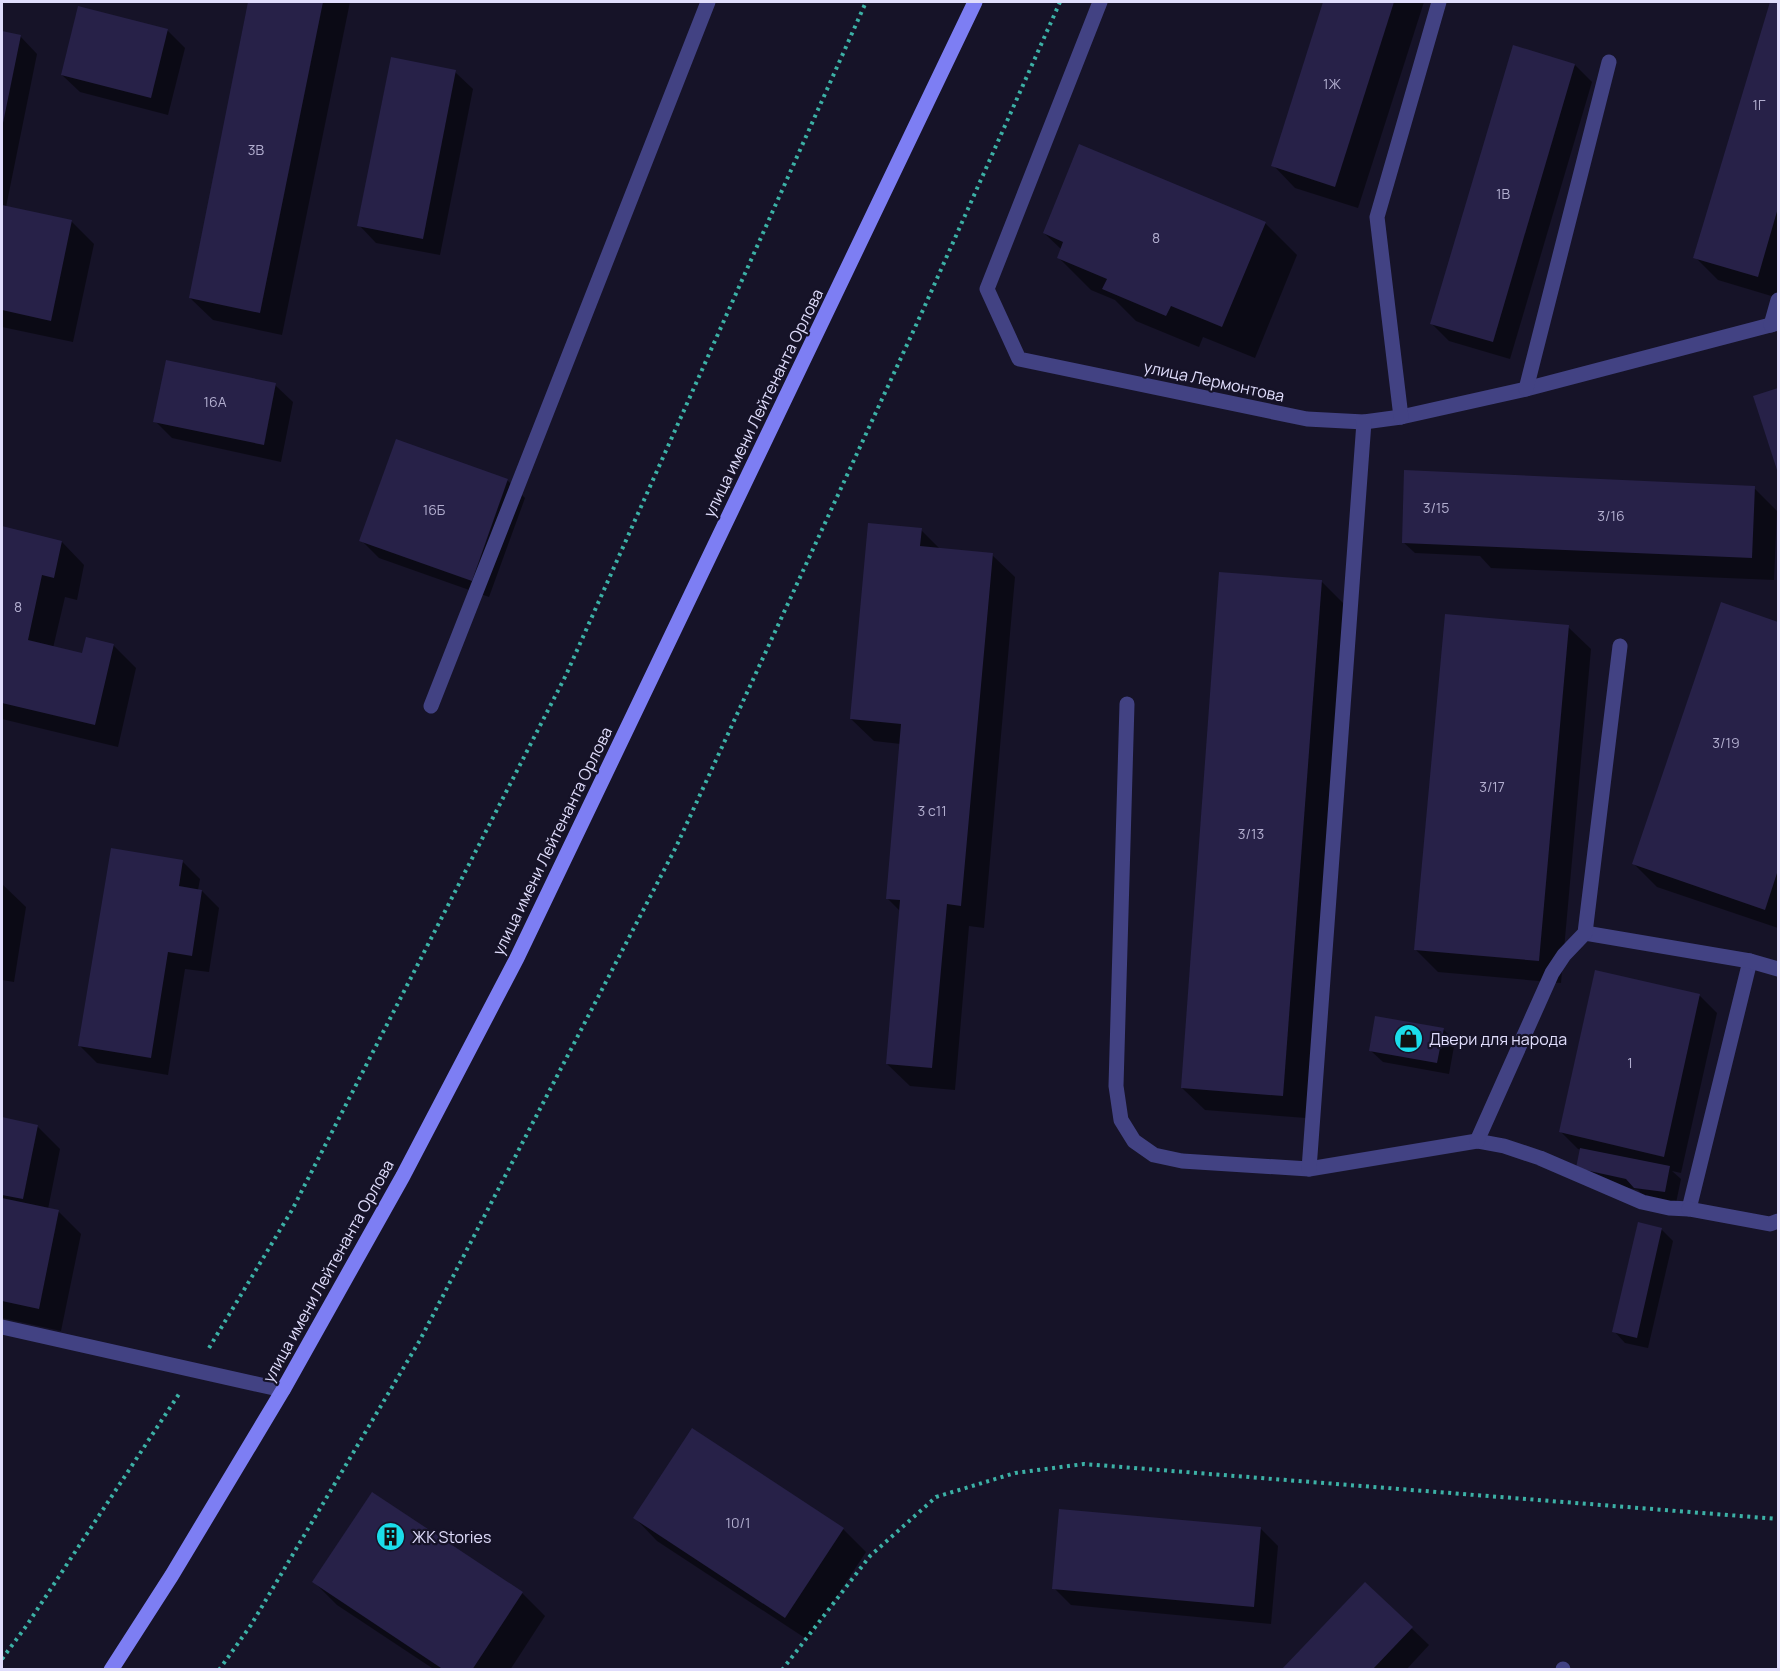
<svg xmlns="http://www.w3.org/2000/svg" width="1780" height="1671" viewBox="0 0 1780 1671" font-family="Manrope,sans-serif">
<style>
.shadow{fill:#0007}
.building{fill:#272148}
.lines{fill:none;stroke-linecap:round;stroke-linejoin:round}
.path{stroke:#3cb1a6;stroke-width:4;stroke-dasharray:3 4.5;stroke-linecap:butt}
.lane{stroke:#424283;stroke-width:15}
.secondary{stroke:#7d7ef3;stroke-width:15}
.labels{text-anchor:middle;stroke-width:4.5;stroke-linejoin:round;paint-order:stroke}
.number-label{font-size:14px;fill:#b2aecf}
.street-label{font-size:16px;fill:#e0ddfc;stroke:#161328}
.poi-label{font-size:16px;fill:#e0ddfc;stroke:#161328;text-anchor:start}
</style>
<rect width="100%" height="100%" fill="#161328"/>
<!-- shadow -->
<g class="shadow">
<path d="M 250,2 L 350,2 L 282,335 L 213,320 L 190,298 Z"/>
<path d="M 1325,2 L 1424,2 L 1358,208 L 1295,188 L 1273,165 Z"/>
<path d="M 1771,2 L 1778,2 L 1778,298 L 1718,280 L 1695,257 Z"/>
<path d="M 167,30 L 185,48 L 168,115 L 80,92 L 62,75 Z"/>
<path d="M 2,32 L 20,36 L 37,54 L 6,207 L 71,221 L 94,244 L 73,342 L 2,327 Z"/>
<path d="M 1575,65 L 1592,82 L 1510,359 L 1449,341 L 1432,324 Z"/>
<path d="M 455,72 L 473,89 L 440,255 L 376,243 L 359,225 Z"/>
<path d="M 1265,223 L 1297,255 L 1255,358 L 1203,337 L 1199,347 L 1136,321 L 1115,300 L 1091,290 L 1059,258 L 1062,250 L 1044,233 Z"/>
<path d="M 275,385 L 293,402 L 281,462 L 172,438 L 155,421 Z"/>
<path d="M 1778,390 L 1778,470 L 1755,397 Z"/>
<path d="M 507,480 L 525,498 L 489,597 L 379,558 L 361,540 Z"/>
<path d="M 1754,488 L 1777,511 L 1774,580 L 1491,568 L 1480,556 L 1415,553 L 1403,542 Z"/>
<path d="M 2,528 L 62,542 L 84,565 L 77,600 L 65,597 L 53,648 L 83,655 L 113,645 L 136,668 L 118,747 L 2,719 Z"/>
<path d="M 921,530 L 941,550 L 992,555 L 1015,577 L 984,928 L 969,926 L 955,1090 L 910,1086 L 887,1064 L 901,912 L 887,898 L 901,744 L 874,741 L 851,719 Z"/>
<path d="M 1321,581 L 1344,604 L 1306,1118 L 1205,1110 L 1182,1088 Z"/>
<path d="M 1722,604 L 1778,624 L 1778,928 L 1657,887 L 1634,864 Z"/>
<path d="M 1568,627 L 1591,649 L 1561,983 L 1438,972 L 1415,949 Z"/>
<path d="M 183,862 L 200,879 L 198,890 L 202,891 L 219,908 L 209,972 L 185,969 L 168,1075 L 97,1063 L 80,1046 Z"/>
<path d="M 2,884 L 26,907 L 14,982 L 2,980 Z"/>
<path d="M 1596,972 L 1700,996 L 1717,1013 L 1681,1173 L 1672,1171 L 1681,1179 L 1676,1203 L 1647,1199 L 1638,1190 L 1589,1179 L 1582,1150 L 1578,1149 L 1561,1132 Z"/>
<path d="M 1443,1029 L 1455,1041 L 1449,1074 L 1383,1062 L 1371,1051 Z"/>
<path d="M 2,1119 L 37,1126 L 60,1149 L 48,1209 L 58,1211 L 81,1234 L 61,1331 L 2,1318 Z"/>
<path d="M 1661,1229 L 1673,1241 L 1648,1348 L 1625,1343 L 1614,1331 Z"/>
<path d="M 693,1430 L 843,1529 L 866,1552 L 808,1640 L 657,1541 L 635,1518 Z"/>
<path d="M 372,1494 L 522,1593 L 545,1616 L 510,1670 L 435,1670 L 337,1605 L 314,1582 Z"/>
<path d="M 1260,1528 L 1278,1546 L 1271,1624 L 1071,1605 L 1054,1588 Z"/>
<path d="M 1365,1584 L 1429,1645 L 1406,1670 L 1283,1670 Z"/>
</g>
<!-- building -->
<g class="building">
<path d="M 248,2 L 323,2 L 260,313 L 189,298 Z"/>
<path d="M 1323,2 L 1394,2 L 1335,187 L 1271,166 Z"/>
<path d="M 1770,2 L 1778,2 L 1778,208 L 1758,277 L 1693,258 Z"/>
<path d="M 78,6 L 168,29 L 151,98 L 61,75 Z"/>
<path d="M 2,31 L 21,35 L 3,123 L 2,123 Z"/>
<path d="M 1513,45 L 1575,64 L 1493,342 L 1430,324 Z"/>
<path d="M 391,57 L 456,70 L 423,239 L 357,226 Z"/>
<path d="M 1079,144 L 1266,222 L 1222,327 L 1171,306 L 1166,316 L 1102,289 L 1107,279 L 1057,258 L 1063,242 L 1043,233 Z"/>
<path d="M 2,205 L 72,220 L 51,321 L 2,310 Z"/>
<path d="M 166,360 L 276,383 L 264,445 L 153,422 Z"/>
<path d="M 1778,388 L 1778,473 L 1753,396 Z"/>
<path d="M 396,439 L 508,479 L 472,581 L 359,541 Z"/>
<path d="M 1404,470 L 1755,486 L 1752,558 L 1402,543 Z"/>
<path d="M 868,523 L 922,528 L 920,546 L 993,553 L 961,906 L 947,904 L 932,1068 L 886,1064 L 900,900 L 886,899 L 901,724 L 850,719 Z"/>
<path d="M 2,526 L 62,541 L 54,578 L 42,575 L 28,640 L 82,653 L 86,637 L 114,644 L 95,725 L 2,703 Z"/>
<path d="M 1219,572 L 1322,580 L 1283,1096 L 1181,1088 Z"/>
<path d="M 1721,602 L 1778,622 L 1778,870 L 1765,910 L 1632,864 Z"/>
<path d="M 1445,614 L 1569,625 L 1539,961 L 1414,950 Z"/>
<path d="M 111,848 L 183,860 L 179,886 L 202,890 L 192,956 L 168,952 L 151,1058 L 78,1046 Z"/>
<path d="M 1595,970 L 1700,994 L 1664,1157 L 1559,1132 Z"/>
<path d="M 1375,1016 L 1444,1028 L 1437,1063 L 1369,1051 Z"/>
<path d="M 2,1117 L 38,1125 L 23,1199 L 2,1195 Z"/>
<path d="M 1580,1148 L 1670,1166 L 1665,1192 L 1634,1188 L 1626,1179 L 1576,1168 Z"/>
<path d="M 2,1198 L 59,1210 L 39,1309 L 2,1301 Z"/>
<path d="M 1638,1222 L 1662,1228 L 1637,1338 L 1612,1332 Z"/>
<path d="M 692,1428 L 844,1528 L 785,1618 L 633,1518 Z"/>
<path d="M 372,1492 L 523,1592 L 472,1670 L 444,1670 L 312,1582 Z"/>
<path d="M 1059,1509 L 1261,1527 L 1254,1607 L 1052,1589 Z"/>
<path d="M 1365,1582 L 1413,1627 L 1372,1670 L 1281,1670 Z"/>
</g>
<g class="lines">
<!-- path -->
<g class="path">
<path d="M 209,1348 L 292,1210 L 566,675 L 866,2"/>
<path d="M 2,1659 L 27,1625 L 179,1394"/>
<path d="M 219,1670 L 251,1625 L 420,1340 L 676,847 L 923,310 L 1060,2"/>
<path d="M 782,1670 L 870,1556 L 936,1497 L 1015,1473 L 1084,1464 L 1778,1519"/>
</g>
<!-- lane -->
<g class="lane">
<path d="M 1100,2 L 987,289 L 1019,359 L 1307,419 L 1364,422 L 1401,417 L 1526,389 L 1778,323"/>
<path d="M 1771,325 L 1778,300"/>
<path d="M 1526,389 L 1609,62"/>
<path d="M 1401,417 L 1377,217 L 1439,2"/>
<path d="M 1127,704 L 1116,1086 L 1121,1120 L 1134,1141 L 1154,1155 L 1182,1161 L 1309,1169 L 1477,1141 L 1504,1146 L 1540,1158 L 1642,1202 L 1669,1208 L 1689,1209 L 1750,961"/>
<path d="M 431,706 L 708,2"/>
<path d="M 1585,933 L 1750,961 L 1778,969"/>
<path d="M 1477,1141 L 1552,973 L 1564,955 L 1585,933 L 1620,646"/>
<path d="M 1309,1169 L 1364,422"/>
<path d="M 1689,1209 L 1770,1224 L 1778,1221"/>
<path d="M 2,1327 L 283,1390"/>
<path d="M 1563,1670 L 1563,1669"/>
</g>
<!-- secondary -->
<path class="secondary" d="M 111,1670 L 172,1575 L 283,1390 L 403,1176 L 517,958 L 975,2"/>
</g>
<!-- icons -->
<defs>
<symbol id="shop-disc" viewBox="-11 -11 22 22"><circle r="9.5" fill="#1bddea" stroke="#161328"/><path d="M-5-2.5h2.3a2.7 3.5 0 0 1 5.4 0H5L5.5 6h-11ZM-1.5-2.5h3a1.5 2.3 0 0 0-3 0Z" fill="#111"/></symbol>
<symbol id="building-disc" viewBox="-11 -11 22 22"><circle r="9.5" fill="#1bddea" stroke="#161328"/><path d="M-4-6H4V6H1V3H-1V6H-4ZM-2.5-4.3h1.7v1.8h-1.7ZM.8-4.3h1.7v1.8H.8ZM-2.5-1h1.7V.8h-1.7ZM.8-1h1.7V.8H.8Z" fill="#111"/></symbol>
</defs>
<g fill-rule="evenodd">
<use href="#shop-disc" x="1392" y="1022" width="33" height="33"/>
<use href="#building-disc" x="374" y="1520" width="33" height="33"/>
</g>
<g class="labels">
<!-- number labels -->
<g class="number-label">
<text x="1332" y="89">1Ж</text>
<text x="1759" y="110">1Г</text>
<text x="256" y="155">3В</text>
<text x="1503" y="199">1В</text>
<text x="1156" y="243">8</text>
<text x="215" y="407">16А</text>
<text x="1436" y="513">3/15</text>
<text x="434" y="515">16Б</text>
<text x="1611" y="521">3/16</text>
<text x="18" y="612">8</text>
<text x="1726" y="748">3/19</text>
<text x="1492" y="792">3/17</text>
<text x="932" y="816">3 с11</text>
<text x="1251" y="839">3/13</text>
<text x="1630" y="1068">1</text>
<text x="738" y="1528">10/1</text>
</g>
<!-- street labels -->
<g class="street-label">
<text transform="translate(1214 381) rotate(12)" y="6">улица Лермонтова</text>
<text transform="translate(763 403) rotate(-64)" y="6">улица имени Лейтенанта Орлова</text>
<text transform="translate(552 841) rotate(-64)" y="6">улица имени Лейтенанта Орлова</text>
<text transform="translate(328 1271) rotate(-61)" y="6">улица имени Лейтенанта Орлова</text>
</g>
<!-- poi labels -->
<g class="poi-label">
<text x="1429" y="1045">Двери для народа</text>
<text x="412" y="1543">ЖК Stories</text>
</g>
</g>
<!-- border -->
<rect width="1780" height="1671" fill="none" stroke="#e0ddfc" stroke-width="6"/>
</svg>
